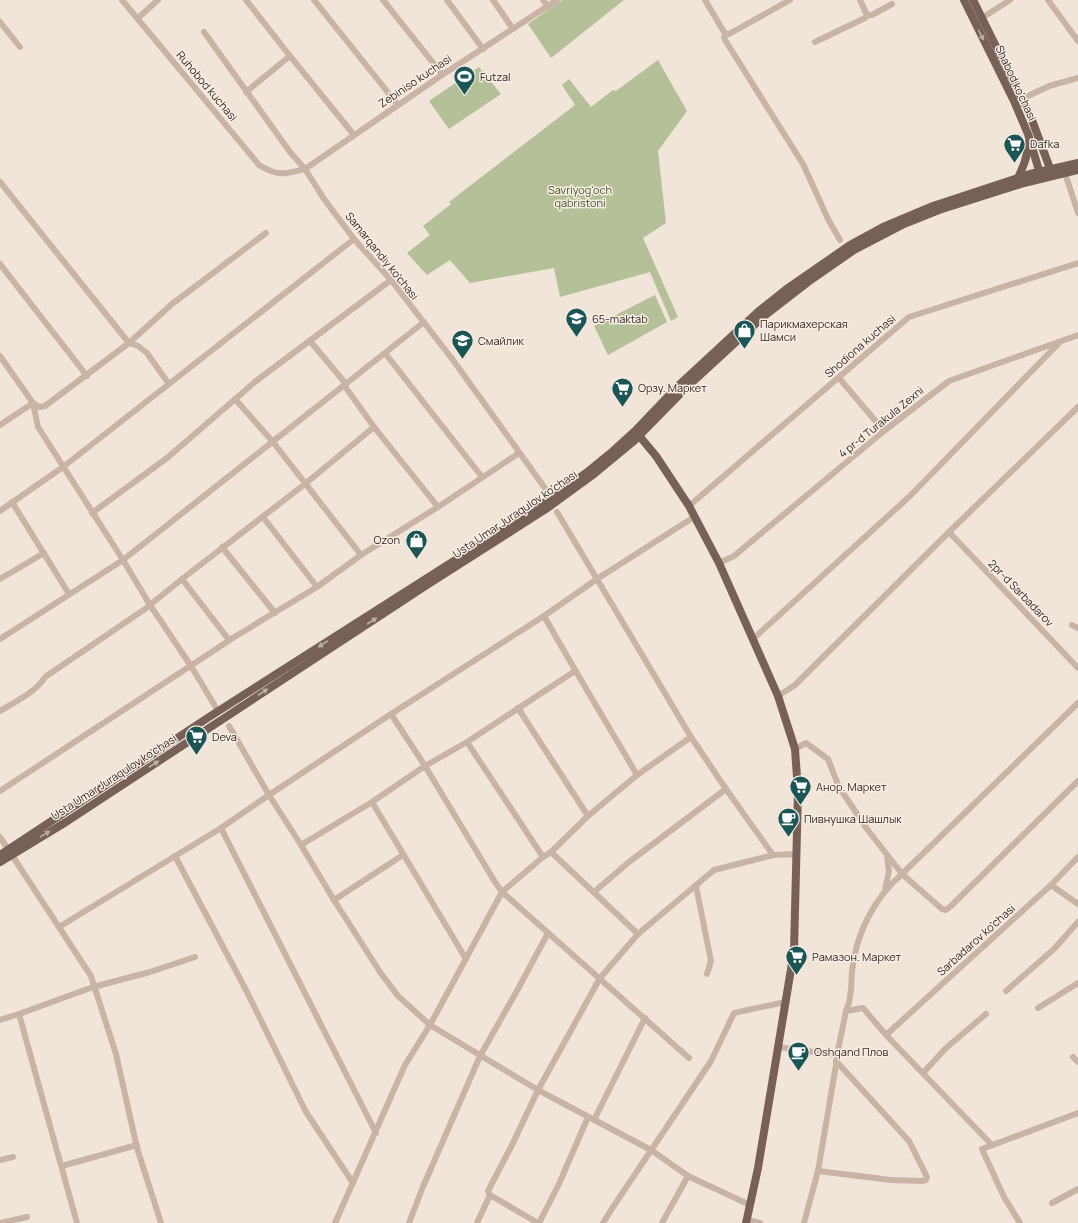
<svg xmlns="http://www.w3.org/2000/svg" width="1078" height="1223" viewBox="0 0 1078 1223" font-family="Manrope,sans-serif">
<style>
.green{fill:#b4c098}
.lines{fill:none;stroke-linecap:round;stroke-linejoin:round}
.minor{stroke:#c9b3a4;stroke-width:6}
.major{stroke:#776057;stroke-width:8}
.oneway{fill:#beaea5}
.labels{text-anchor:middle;stroke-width:3;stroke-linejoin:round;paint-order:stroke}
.poi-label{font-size:11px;fill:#342a26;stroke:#f9eee4;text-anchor:start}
.street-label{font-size:11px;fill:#342a26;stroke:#f9eee4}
.park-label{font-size:11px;fill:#455329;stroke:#f9eee4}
</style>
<rect width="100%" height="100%" fill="#f1e4d8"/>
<!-- green -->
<g class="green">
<path d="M 562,0 L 624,0 L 551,58 L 528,24 Z"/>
<path d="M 658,60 L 687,111 L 658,151 L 666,223 L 643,238 L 678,317 L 671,321 L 650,272 L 560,297 L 554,268 L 470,283 L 450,260 L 427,275 L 407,253 L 430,235 L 423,226 L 451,204 L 449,202 L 575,105 L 562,85 L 569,79 L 591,107 L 613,90 L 616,91 Z"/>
<path d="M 479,67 L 501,94 L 449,129 L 429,101 Z"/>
<path d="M 655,295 L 667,322 L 608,355 L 594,326 Z"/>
</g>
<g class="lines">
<!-- minor -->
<g class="minor">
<path d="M 122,0 L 259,165 C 279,177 284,174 305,169 L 439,77 L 557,0"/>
<path d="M 246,0 L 290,56 L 354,135"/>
<path d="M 314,0 L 398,105"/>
<path d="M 383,0 L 442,74"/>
<path d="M 447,0 L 483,49"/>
<path d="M 493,0 L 513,29"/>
<path d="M 543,0 L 548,7"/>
<path d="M 705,0 L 724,32 L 726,34"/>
<path d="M 1048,0 L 1078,41"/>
<path d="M 867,15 L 872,15 L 892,4"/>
<path d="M 138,18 L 158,0"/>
<path d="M 982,18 L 1010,0"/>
<path d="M 0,22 L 20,47"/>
<path d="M 204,32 L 290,152 L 305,169 L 324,199 L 354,239 L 391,280 L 453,360 L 547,491"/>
<path d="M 726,34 L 724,37 L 725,40 L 803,164 L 828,219 L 840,240"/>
<path d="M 726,34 L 729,34 L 790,0"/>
<path d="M 815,42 L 865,18 L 867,15 L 860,0"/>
<path d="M 246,92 L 290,56"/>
<path d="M 1022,99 L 1049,86 L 1078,78"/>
<path d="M 1065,173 L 1078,213"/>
<path d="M 0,182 L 129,343 L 138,346 L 147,353 L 169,384"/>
<path d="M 0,264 L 87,376"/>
<path d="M 310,341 L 346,384"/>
<path d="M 385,353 L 482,477"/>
<path d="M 0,356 L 33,403 L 38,427 L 123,560 L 150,605 L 191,666 L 215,706"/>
<path d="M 839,378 L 884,431"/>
<path d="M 344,385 L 374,427 L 438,507"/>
<path d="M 235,399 L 273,442 L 361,555"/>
<path d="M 0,425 L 33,403 L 39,407 L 45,406 L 129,343 L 172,304 L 266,233"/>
<path d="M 12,502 L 69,594"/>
<path d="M 689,506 L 909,317 L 1078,263"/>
<path d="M 0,511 L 63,467 L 354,239"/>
<path d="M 557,512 L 691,737 L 726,789 L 773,855"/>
<path d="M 92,513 L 167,458 L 256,381 L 391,280"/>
<path d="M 263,517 L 317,587"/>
<path d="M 949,532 L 1078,668"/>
<path d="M 222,547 L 275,613"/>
<path d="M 719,563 L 734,556 L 884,431 L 949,381 L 1078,335"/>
<path d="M 0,579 L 44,553"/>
<path d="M 182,579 L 229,640"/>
<path d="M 544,616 C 574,669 606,722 637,775"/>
<path d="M 1072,625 L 1078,628"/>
<path d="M 0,639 L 123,560 L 424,322"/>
<path d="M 753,639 L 910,496 L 1059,343"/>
<path d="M 778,696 L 795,685 L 949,532 L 1078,407"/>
<path d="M 518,708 L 588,816"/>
<path d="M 0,711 C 16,701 35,693 45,677 L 145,609 L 182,579 L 305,484 L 374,427"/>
<path d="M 391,714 L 425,766 L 495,882 L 502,892 L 689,1058"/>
<path d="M 229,726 L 269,795 L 301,845 L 334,900 L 380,972 L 398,996 L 430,1025 L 538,1090 L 651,1150 L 688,1176 L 750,1205"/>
<path d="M 467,742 L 543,857"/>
<path d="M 795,749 L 806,743 L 828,759 L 839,787 L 867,829 L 902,874 L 1078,703"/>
<path d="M 0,791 L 236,636 L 317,587 L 361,555 L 438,507 L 519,453"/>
<path d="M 372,802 L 466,959"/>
<path d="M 221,828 L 376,1133"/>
<path d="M 0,837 L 91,976 L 116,1054 L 137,1148 L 161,1223"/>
<path d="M 301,845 L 372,802 L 425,766 L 467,742 L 575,671"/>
<path d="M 551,852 L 638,934"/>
<path d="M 175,856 L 247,992 L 306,1112 L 353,1183"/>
<path d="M 1051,885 L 1078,904"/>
<path d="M 696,886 L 711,961 L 707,974"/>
<path d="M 885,890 L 889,871 L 887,856"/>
<path d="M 594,892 L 629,862 L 726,789"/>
<path d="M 334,900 L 403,855"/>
<path d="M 59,927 L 221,828 L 269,795 L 391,714 L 544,616 L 597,579 L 694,517"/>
<path d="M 1006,991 L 1054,949 L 1078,922"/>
<path d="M 1038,1008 L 1078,983"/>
<path d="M 846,1011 C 848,1006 850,1001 850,996 C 852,987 851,979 852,971 C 856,934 874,898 902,874 L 942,909 L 946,910 L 951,906 L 1078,781"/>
<path d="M 19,1014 L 77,1223"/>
<path d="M 0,1020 L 19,1014 L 93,987 L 150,972 L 195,957"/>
<path d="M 886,1035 L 1051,885 L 1078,857"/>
<path d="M 778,1047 L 837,1055 L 846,1011 L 863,1008 L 886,1035 L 992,1145"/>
<path d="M 1073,1057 L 1078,1062"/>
<path d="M 923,1073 L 946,1048 L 986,1014"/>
<path d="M 594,1120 L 645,1018"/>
<path d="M 0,1160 L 13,1157"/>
<path d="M 62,1166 L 137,1145"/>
<path d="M 818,1171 L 837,1059"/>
<path d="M 490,1195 L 538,1223"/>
<path d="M 1052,1203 L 1078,1189"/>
<path d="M 747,1220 L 760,1223"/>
<path d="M 0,1223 L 27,1217"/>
<path d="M 335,1223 L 405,1065 L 430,1025 L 502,892 L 543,857 L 551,852 L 588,816 L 637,775 L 691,737"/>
<path d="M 409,1223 L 422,1189 L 480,1056 L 518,989 L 548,933"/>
<path d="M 477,1223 L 490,1195 L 488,1191 L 513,1143 L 538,1090 L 600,978 L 638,934 L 714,870 L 773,855 L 797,854"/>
<path d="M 539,1223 L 559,1184 L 588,1117"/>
<path d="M 603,1223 L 613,1207 L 711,1061 L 734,1013 L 785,1002"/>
<path d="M 662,1223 L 688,1176"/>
<path d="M 804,1223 L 818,1171 L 891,1180 L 922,1181 L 926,1180 L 927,1177 L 909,1141 L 836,1061"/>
<path d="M 1020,1223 L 1004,1197 L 982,1149 L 1078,1113"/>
</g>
<!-- major -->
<g class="major">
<path d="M 964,0 L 1014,101 L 1028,134 L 1041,177"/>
<path d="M 973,0 L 1022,99 L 1032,120 L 1052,174"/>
<path d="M 1018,178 C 1023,167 1028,156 1028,143"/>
<path d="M 636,432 L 656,456 L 689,506 L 719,563 L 778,696 L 795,749 L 798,791 L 794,951 L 758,1168 L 746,1223"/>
<path d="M 0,855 L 209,717 L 540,506 L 586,473 L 613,451 L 635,431 L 678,386 L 759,311 L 788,288 L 850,245 L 883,227 L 933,206 L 1030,174 L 1078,163"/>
<path d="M 0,862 L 66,822 L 427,585 L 546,509 L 594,474 L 634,441 L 687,387 L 764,316 L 808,282 L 854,250 L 904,224 L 939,210 L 1024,183 L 1078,170"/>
</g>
</g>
<!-- one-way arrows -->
<defs><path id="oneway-solid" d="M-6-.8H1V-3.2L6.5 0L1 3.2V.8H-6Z"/></defs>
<g class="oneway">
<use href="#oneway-solid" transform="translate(981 35) rotate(64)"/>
<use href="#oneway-solid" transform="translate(372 621) rotate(-33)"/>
<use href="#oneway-solid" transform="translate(323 644) rotate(147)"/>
<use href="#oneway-solid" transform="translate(263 692) rotate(-33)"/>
<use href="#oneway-solid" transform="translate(154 764) rotate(-33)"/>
<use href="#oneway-solid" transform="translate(45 834) rotate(-31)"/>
</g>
<!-- icons -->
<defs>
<symbol id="stadium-pin" viewBox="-11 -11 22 30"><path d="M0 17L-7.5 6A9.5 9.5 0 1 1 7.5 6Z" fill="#1b5556" stroke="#f9eee4"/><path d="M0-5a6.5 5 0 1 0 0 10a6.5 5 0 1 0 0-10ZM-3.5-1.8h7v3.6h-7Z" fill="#fff"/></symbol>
<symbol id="supermarket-pin" viewBox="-11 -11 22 30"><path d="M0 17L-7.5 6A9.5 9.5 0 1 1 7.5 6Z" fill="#1b5556" stroke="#f9eee4"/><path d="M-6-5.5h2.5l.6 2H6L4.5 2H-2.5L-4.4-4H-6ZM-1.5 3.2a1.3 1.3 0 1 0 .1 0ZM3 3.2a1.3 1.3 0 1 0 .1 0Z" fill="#fff"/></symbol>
<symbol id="school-pin" viewBox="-11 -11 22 30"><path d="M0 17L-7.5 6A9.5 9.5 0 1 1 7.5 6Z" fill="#1b5556" stroke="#f9eee4"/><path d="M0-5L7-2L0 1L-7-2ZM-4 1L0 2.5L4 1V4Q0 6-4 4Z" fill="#fff"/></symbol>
<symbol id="shop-pin" viewBox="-11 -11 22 30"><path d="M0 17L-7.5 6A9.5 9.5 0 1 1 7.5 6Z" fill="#1b5556" stroke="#f9eee4"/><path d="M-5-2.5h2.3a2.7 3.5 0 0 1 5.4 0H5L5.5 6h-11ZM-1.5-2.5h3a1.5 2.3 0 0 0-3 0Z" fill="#fff"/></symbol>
<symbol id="cafe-pin" viewBox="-11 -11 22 30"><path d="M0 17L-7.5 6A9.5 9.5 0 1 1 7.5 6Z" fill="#1b5556" stroke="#f9eee4"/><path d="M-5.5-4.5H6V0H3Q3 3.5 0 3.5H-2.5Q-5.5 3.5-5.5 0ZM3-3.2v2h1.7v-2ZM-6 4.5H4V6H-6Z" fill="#fff"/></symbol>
</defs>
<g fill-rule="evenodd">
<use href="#stadium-pin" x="452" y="64" width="25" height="34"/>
<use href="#supermarket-pin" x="1002" y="132" width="25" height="34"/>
<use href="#school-pin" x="564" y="306" width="25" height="34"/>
<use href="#shop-pin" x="732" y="318" width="25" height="34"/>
<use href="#school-pin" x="450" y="328" width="25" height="34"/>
<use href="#supermarket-pin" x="610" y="376" width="25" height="34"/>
<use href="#shop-pin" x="404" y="528" width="25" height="34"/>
<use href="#supermarket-pin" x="184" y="724" width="25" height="34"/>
<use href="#supermarket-pin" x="788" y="774" width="25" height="34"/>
<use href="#cafe-pin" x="776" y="806" width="25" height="34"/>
<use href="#supermarket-pin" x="784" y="944" width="25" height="34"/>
<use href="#cafe-pin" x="786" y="1040" width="25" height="34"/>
</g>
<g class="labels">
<!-- poi labels -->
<g class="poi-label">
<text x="480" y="81">Futzal</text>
<text x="1030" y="148">Dafka</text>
<text x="592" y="323">65-maktab</text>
<text x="760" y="328">Парикмахерская<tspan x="760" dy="13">Шамси</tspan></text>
<text x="478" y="345">Смайлик</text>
<text x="638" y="392">Орзу. Маркет</text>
<text x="400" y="544" text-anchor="end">Ozon</text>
<text x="212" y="741">Deva</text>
<text x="816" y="791">Анор. Маркет</text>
<text x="804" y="823">Пивнушка Шашлык</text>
<text x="812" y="961">Рамазон. Маркет</text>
<text x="814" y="1056">Oshqand Плов</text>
</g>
<!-- street labels -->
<g class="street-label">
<text transform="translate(415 81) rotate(-34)" y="4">Zebiniso kuchasi</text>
<text transform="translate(1016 83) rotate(65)" y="4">Shabod ko'chasi</text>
<text transform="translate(207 86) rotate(50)" y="4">Ruhobod kuchasi</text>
<text transform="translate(382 256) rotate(51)" y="4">Samarqandiy ko'chasi</text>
<text transform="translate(860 346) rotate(-41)" y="4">Shodiona kuchasi</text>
<text transform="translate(881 422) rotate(-39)" y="4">4 pr-d Turakula Zexni</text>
<text transform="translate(515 514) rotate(-34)" y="4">Usta Umar Juraqulov ko'chasi</text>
<text transform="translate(1021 593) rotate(46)" y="4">2pr-d Sarbadarov</text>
<text transform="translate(114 777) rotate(-33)" y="4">Usta Umar Juraqulov ko'chasi</text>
<text transform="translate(976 940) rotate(-42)" y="4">Sarbadarov ko'chasi</text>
</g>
<!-- park labels -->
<g class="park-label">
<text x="580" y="194">Savriyog'och<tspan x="580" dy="13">qabristoni</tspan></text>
</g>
</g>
</svg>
